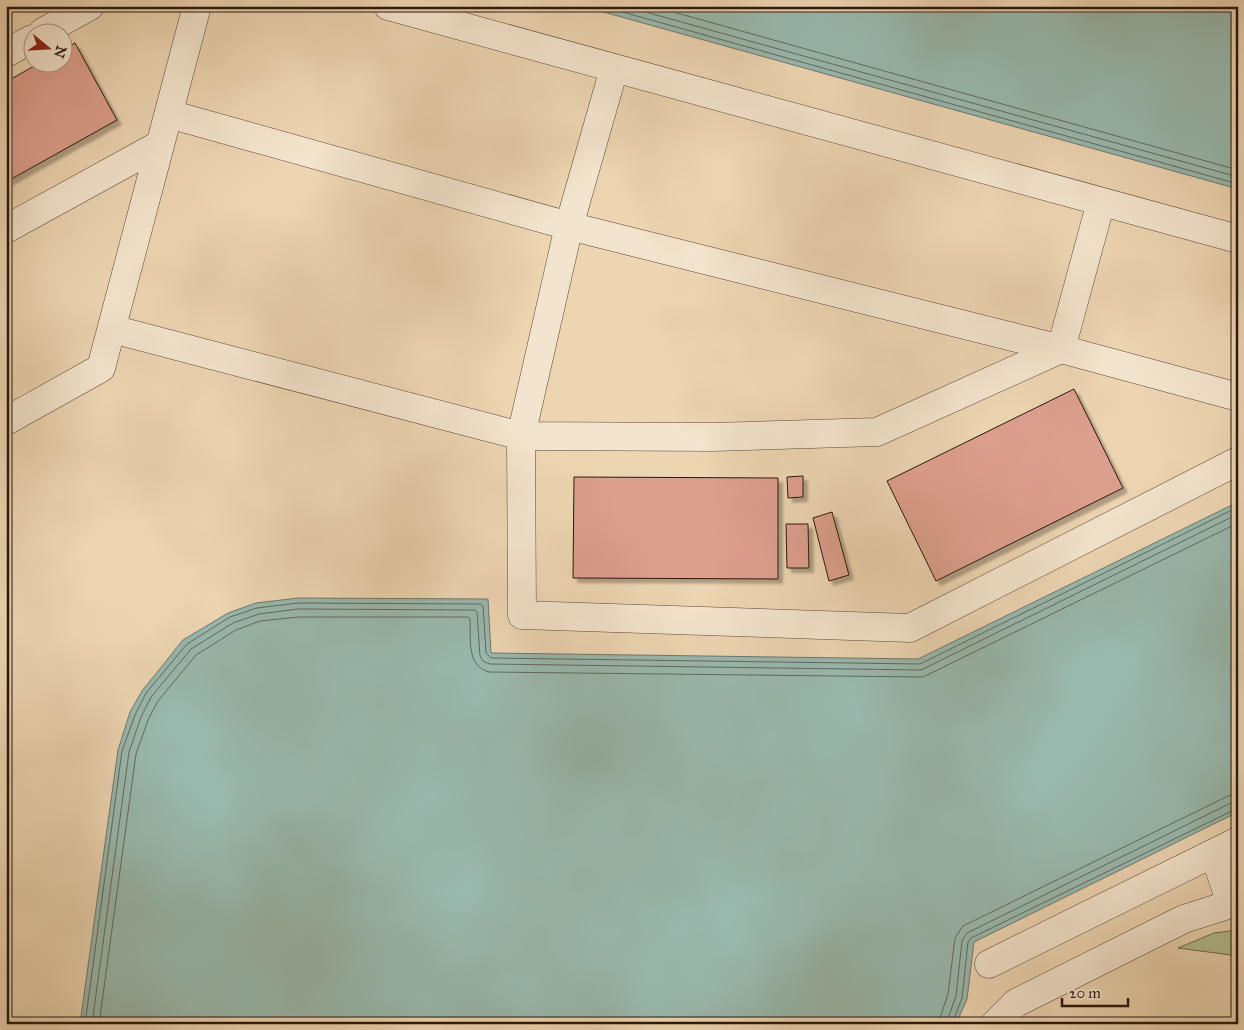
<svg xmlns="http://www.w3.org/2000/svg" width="1244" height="1030" viewBox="0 0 1244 1030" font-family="'IM FELL Great Primer',serif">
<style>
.green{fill:#b4be8f;stroke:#6f6b4f}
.water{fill:#99b8ae;stroke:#6d786e}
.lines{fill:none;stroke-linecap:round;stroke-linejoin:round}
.shore{stroke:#62685e;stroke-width:1}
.building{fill:#dd9f8d;stroke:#2a180f;filter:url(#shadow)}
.minor-casing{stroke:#5b4738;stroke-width:29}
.minor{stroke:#f3e4cd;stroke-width:28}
</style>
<defs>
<filter id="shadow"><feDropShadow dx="4.5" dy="4.5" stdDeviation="1" flood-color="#0004"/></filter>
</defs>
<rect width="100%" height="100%" fill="#edd5b2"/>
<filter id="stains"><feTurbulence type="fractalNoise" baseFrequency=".004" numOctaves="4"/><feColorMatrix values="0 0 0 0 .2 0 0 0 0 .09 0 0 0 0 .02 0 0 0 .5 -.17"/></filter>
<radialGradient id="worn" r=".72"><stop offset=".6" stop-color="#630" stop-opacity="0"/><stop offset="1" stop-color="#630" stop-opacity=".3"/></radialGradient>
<!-- green -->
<path class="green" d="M 1238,930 L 1238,956 L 1178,948 L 1214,933 Z"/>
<!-- water -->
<g class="water">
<path d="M 582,6 L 1238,6 L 1238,189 Z"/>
<path d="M 1238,502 L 1238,812 L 974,942 L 967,999 L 956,1024 L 80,1024 L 118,750 L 130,712 L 142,691 L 183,640 L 228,613 L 256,603 L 298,598 L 488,599 L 491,653 L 918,659 Z"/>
</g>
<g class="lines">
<!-- shore -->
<g class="shore">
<path d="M 601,6 L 1238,184"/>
<path d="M 624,6 L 1238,177"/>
<path d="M 652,6 L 1238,170"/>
<path d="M 85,1024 L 122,751 L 135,715 L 146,693 L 187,644 L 230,617 L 257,608 L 298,603 L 481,604 L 483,606 L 486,653 L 491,658 L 920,664 L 1238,507"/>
<path d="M 92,1024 L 129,752 L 141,717 L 151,697 L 191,649 L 233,623 L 259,614 L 298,609 L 475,610 L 477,612 L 480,656 L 483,661 L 490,664 L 921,670 L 1238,514"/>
<path d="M 99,1024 L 136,754 L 148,720 L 158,701 L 196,655 L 236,630 L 260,621 L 299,617 L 468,617 L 470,619 C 471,638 466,666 489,672 L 923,677 L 1238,523"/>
<path d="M 938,1024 L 948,994 L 955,938 L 963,926 L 1228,796 L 1238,794"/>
<path d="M 946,1024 L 956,996 L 962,941 L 967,933 L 1231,803 L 1238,801"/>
<path d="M 952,1024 L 962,998 L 968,942 L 971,938 L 1238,808"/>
</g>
</g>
<!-- building -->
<g class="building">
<path d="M 75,43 L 117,120 L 6,182 L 6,82 L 41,62 L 62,62 L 62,50 Z"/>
<path d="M 1074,389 L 1123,488 L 936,581 L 887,481 Z"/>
<path d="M 803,476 L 803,497 L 788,498 L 787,477 Z"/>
<path d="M 574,477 L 778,478 L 778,579 L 573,578 Z"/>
<path d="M 832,512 L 849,575 L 829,581 L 813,518 Z"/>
<path d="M 786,524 L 808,524 L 809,568 L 787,568 Z"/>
</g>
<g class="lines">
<defs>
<g id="minor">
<path d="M 388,6 L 1238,239"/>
<path d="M 43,32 L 90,6"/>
<path d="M 6,53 L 32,39"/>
<path d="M 614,69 L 569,226 L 521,436 L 522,615 L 910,628 L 1238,461"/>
<path d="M 169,114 L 569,226 L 1061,349 L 1238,397"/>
<path d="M 6,229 L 159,145"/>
<path d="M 112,329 L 521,436 L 713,437 L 877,432 L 1061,349 L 1101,202"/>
<path d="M 6,421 L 101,368 L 197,6"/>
<path d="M 1214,853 L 1231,904"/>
<path d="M 989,964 L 1238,841"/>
<path d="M 995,1024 L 1016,1003 L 1184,919 L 1231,904 L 1238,905"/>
</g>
</defs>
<!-- minor casing -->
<use href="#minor" class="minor-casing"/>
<!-- minor -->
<use href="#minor" class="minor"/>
</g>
<!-- margin -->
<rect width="1244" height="1030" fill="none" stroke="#edd5b2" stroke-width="25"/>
<rect x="8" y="8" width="1229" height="1015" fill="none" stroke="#2a180f" stroke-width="2.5"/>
<rect x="12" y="12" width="1219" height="1005" fill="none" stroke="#2a180f"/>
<!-- north arrow -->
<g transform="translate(48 48) rotate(108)"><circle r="24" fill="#f3e4cd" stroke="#a39281"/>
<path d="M0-4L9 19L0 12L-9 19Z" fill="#8f2418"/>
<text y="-8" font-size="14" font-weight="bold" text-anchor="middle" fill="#2a180f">N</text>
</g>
<!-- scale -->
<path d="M1062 998v8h66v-8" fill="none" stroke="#2a180f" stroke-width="2.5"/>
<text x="1069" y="998" font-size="15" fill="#2a180f" stroke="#f3e4cd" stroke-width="4" paint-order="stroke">20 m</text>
<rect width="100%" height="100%" filter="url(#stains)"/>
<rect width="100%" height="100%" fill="url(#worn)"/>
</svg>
